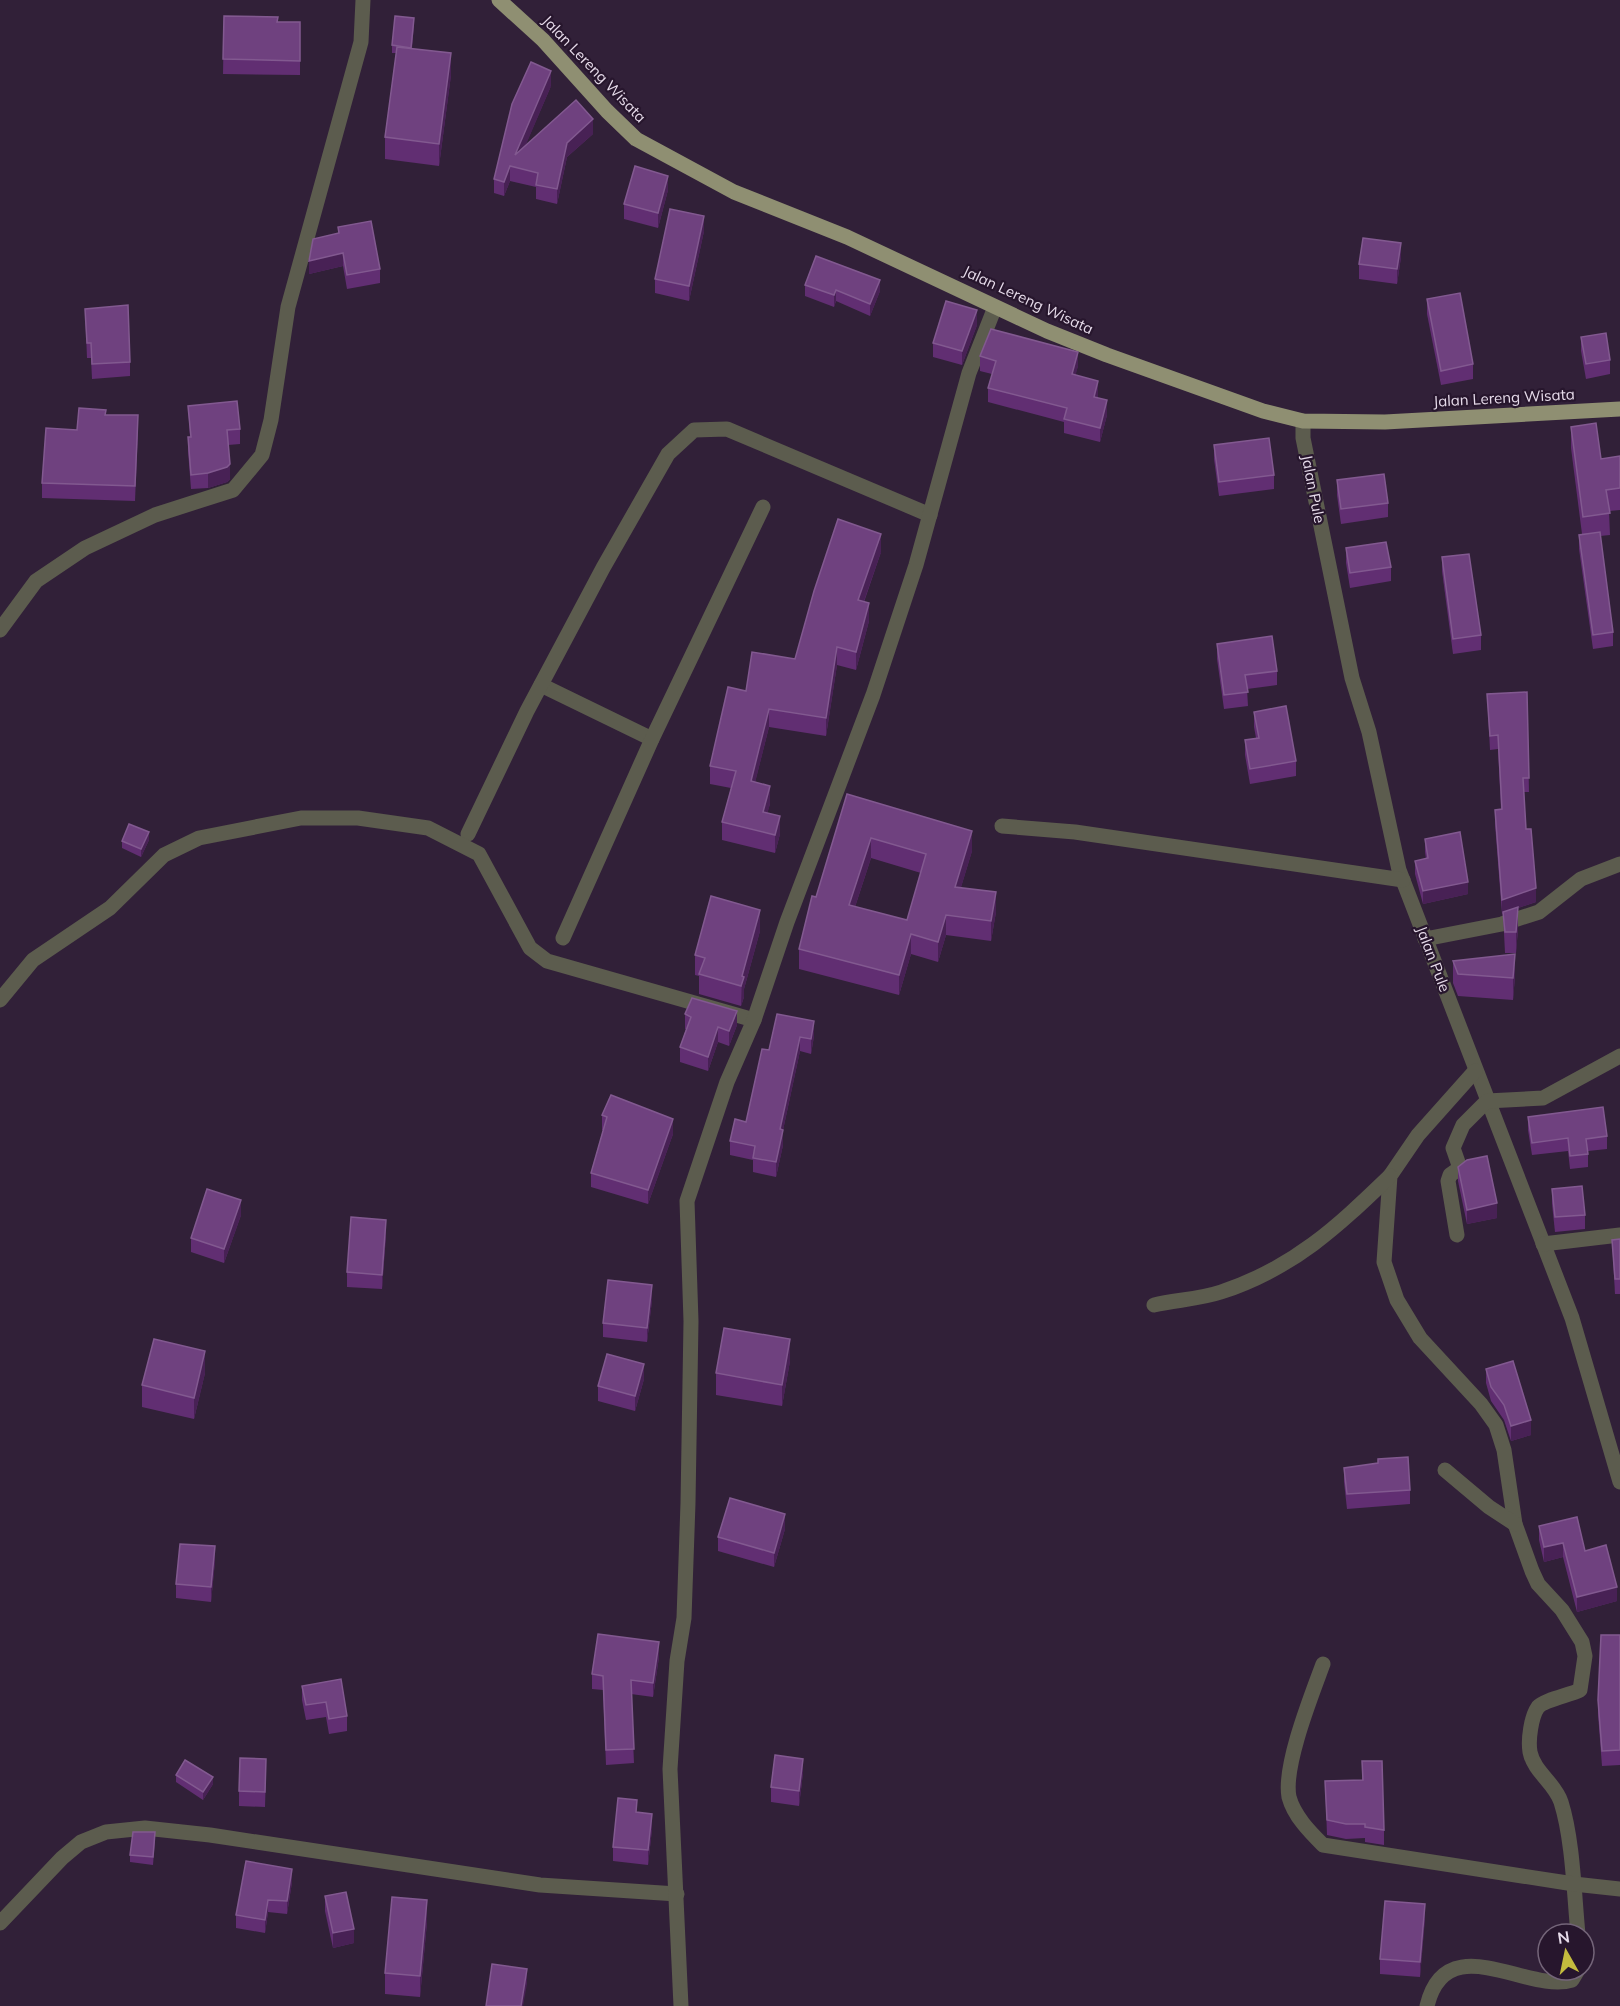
<svg xmlns="http://www.w3.org/2000/svg" width="1620" height="2006" viewBox="0 0 1620 2006" font-family="Mulish,sans-serif">
<style>
.lines{fill:none;stroke-linecap:round;stroke-linejoin:round}
.minor{stroke:#5c5c4e;stroke-width:15}
.major{stroke:#8f8f72;stroke-width:15}
.wall{fill:#612e72;fill-rule:evenodd}
.shaded-wall{fill:#482155}
.building{fill:#6f417f;stroke:#825990;stroke-width:1.5;fill-rule:evenodd}
.labels{text-anchor:middle;stroke-width:4.5;stroke-linejoin:round;paint-order:stroke}
.street-label{font-size:15px;fill:#e7dceb;stroke:#27162d}
</style>
<rect width="100%" height="100%" fill="#312038"/>
<g class="lines">
<!-- minor -->
<g class="minor">
<path d="M 1303,421 L 1303,438 L 1352,678 L 1369,732 L 1399,870 L 1572,1318 L 1620,1482"/>
<path d="M 0,630 L 36,581 L 85,548 L 155,515 L 233,490 L 262,455 L 271,420 L 288,307 L 361,42 L 363,0"/>
<path d="M 541,685 L 652,739"/>
<path d="M 1002,826 L 1075,832 L 1403,880"/>
<path d="M 468,834 L 527,711 L 603,568 L 668,454 L 694,430 L 727,429 L 930,515"/>
<path d="M 563,938 L 652,739 L 763,507"/>
<path d="M 1425,939 L 1502,924 L 1539,912 L 1581,879 L 1620,864"/>
<path d="M 0,1000 L 33,960 L 110,908 L 164,855 L 199,838 L 301,818 L 358,818 L 428,828 L 479,854 L 530,948 L 547,961 L 754,1020"/>
<path d="M 1475,1071 L 1418,1135 L 1390,1176 L 1384,1262 L 1397,1300 L 1420,1338 L 1481,1404 L 1496,1425 L 1504,1450 L 1515,1524 L 1532,1571 L 1538,1584 L 1562,1610 L 1582,1642 L 1585,1656 L 1580,1690 C 1570,1695 1544,1700 1538,1707 C 1531,1717 1528,1740 1530,1752 C 1534,1772 1555,1783 1561,1802 C 1573,1840 1574,1894 1578,1934"/>
<path d="M 1457,1235 L 1448,1181 L 1450,1175 L 1460,1168 L 1453,1148 L 1463,1125 L 1487,1101 L 1543,1098 L 1620,1056"/>
<path d="M 1543,1244 L 1620,1235"/>
<path d="M 1154,1305 C 1176,1300 1200,1299 1221,1292 C 1294,1268 1337,1227 1390,1176"/>
<path d="M 1445,1470 L 1489,1507 L 1515,1524"/>
<path d="M 1323,1664 C 1312,1694 1283,1766 1289,1797 C 1294,1816 1310,1832 1323,1845 L 1574,1884 L 1620,1889"/>
<path d="M 0,1923 L 62,1858 L 81,1842 L 106,1832 L 145,1828 L 210,1835 L 540,1885 L 677,1894"/>
<path d="M 681,2006 L 670,1769 L 677,1661 L 684,1618 L 688,1503 L 691,1321 L 687,1201 L 727,1082 L 754,1020 L 787,922 L 873,695 L 916,565 L 969,373 L 995,307"/>
<path d="M 1427,2006 C 1446,1926 1528,1994 1572,1980 L 1578,1970"/>
</g>
<!-- major -->
<path class="major" d="M 499,0 L 543,40 L 607,111 L 636,139 L 734,192 L 847,237 L 1047,331 L 1107,355 L 1263,411 L 1303,421 L 1385,422 L 1620,409"/>
</g>
<!-- wall -->
<g class="wall">
<path d="M 224,16 L 277,22 L 300,22 L 300,75 L 223,74 Z"/>
<path d="M 414,25 L 412,48 L 451,75 L 439,166 L 385,159 L 385,137 L 396,53 L 392,53 L 392,45 Z"/>
<path d="M 551,86 L 525,146 L 593,134 L 567,157 L 557,204 L 536,199 L 536,187 L 510,181 L 504,196 L 494,193 L 494,179 Z"/>
<path d="M 668,190 L 658,228 L 624,219 L 624,204 Z"/>
<path d="M 338,227 L 380,269 L 380,283 L 347,289 L 343,266 L 309,274 L 338,233 Z"/>
<path d="M 704,231 L 689,301 L 655,293 L 655,279 Z"/>
<path d="M 1401,257 L 1397,284 L 1359,279 L 1359,264 Z"/>
<path d="M 805,285 L 880,291 L 870,316 L 836,301 L 834,307 L 805,296 Z"/>
<path d="M 1427,299 L 1473,364 L 1473,379 L 1441,385 L 1427,314 Z"/>
<path d="M 85,309 L 130,362 L 130,376 L 92,379 L 91,358 L 87,358 Z"/>
<path d="M 977,325 L 962,365 L 933,357 L 933,343 Z"/>
<path d="M 1581,337 L 1610,360 L 1610,374 L 1586,379 L 1581,351 Z"/>
<path d="M 980,356 L 1078,366 L 1075,375 L 1098,396 L 1098,398 L 1107,415 L 1100,442 L 1064,433 L 1064,422 L 988,402 L 988,388 L 992,374 L 980,371 Z"/>
<path d="M 188,406 L 240,429 L 240,444 L 228,445 L 230,479 L 227,482 L 208,488 L 191,489 L 188,451 L 188,437 L 190,437 Z"/>
<path d="M 106,415 L 138,430 L 135,501 L 42,498 L 42,483 L 77,430 Z"/>
<path d="M 1571,427 L 1601,459 L 1620,456 L 1620,510 L 1609,511 L 1610,535 L 1600,536 L 1613,632 L 1613,646 L 1593,649 L 1579,549 L 1579,535 L 1582,534 L 1571,448 Z"/>
<path d="M 1214,445 L 1274,475 L 1274,489 L 1219,496 L 1214,459 Z"/>
<path d="M 1337,480 L 1388,503 L 1388,517 L 1341,524 L 1337,495 Z"/>
<path d="M 1346,548 L 1391,567 L 1391,581 L 1350,588 L 1346,563 Z"/>
<path d="M 881,552 L 864,602 L 869,621 L 856,670 L 837,665 L 826,736 L 769,727 L 755,782 L 770,804 L 767,813 L 780,834 L 775,853 L 722,840 L 722,822 L 731,788 L 710,784 L 710,766 Z"/>
<path d="M 1442,557 L 1481,635 L 1481,650 L 1453,654 L 1442,571 Z"/>
<path d="M 1217,644 L 1277,671 L 1277,685 L 1247,689 L 1248,706 L 1224,709 L 1217,659 Z"/>
<path d="M 1527,692 L 1529,792 L 1524,792 L 1526,829 L 1536,902 L 1518,908 L 1518,929 L 1516,953 L 1505,953 L 1503,913 L 1502,914 L 1495,824 L 1495,810 L 1501,809 L 1498,749 L 1490,750 L 1487,694 Z"/>
<path d="M 1254,712 L 1296,761 L 1296,776 L 1250,784 L 1245,755 L 1245,740 L 1256,738 L 1254,727 Z"/>
<path d="M 847,794 L 972,851 L 961,887 L 996,912 L 991,941 L 946,935 L 938,962 L 911,954 L 899,995 L 799,969 L 799,949 L 816,897 ZM 871,858 L 921,873 L 907,920 L 855,907 Z"/>
<path d="M 1425,839 L 1468,894 L 1423,904 L 1415,874 L 1415,861 L 1426,859 L 1425,852 Z"/>
<path d="M 149,840 L 141,857 L 122,848 L 122,841 Z"/>
<path d="M 760,931 L 744,989 L 744,997 L 741,1006 L 699,994 L 699,976 L 695,975 L 695,955 Z"/>
<path d="M 1453,961 L 1515,976 L 1513,1000 L 1458,996 L 1453,983 Z"/>
<path d="M 685,1014 L 737,1025 L 729,1046 L 718,1042 L 708,1071 L 680,1062 L 680,1047 L 686,1029 L 685,1029 Z"/>
<path d="M 777,1014 L 814,1036 L 811,1054 L 800,1051 L 783,1130 L 783,1145 L 776,1177 L 753,1172 L 753,1160 L 730,1155 L 730,1141 L 746,1122 L 769,1050 Z"/>
<path d="M 602,1115 L 673,1134 L 648,1204 L 591,1187 L 591,1173 L 603,1130 L 602,1130 Z"/>
<path d="M 1528,1117 L 1607,1136 L 1607,1149 L 1588,1151 L 1588,1167 L 1570,1169 L 1568,1151 L 1532,1155 L 1528,1130 Z"/>
<path d="M 1458,1167 L 1497,1218 L 1467,1224 L 1458,1181 Z"/>
<path d="M 1552,1189 L 1585,1215 L 1585,1229 L 1555,1232 L 1552,1204 Z"/>
<path d="M 241,1215 L 224,1263 L 191,1252 L 191,1238 Z"/>
<path d="M 386,1235 L 382,1289 L 347,1287 L 347,1272 Z"/>
<path d="M 1620,1239 L 1620,1294 L 1615,1294 L 1612,1240 Z"/>
<path d="M 652,1300 L 647,1342 L 603,1337 L 603,1323 Z"/>
<path d="M 790,1361 L 782,1406 L 716,1395 L 716,1373 Z"/>
<path d="M 1486,1369 L 1531,1435 L 1511,1441 L 1504,1420 L 1491,1401 L 1486,1383 Z"/>
<path d="M 205,1373 L 194,1419 L 142,1407 L 142,1385 Z"/>
<path d="M 644,1379 L 635,1411 L 598,1401 L 598,1386 Z"/>
<path d="M 1344,1468 L 1410,1490 L 1410,1504 L 1347,1509 L 1344,1482 Z"/>
<path d="M 1539,1526 L 1585,1551 L 1617,1601 L 1577,1612 L 1563,1557 L 1544,1562 L 1539,1540 Z"/>
<path d="M 785,1529 L 774,1567 L 718,1551 L 718,1537 Z"/>
<path d="M 215,1561 L 211,1602 L 176,1598 L 176,1584 Z"/>
<path d="M 1620,1635 L 1620,1765 L 1602,1766 L 1598,1714 L 1598,1700 Z"/>
<path d="M 659,1657 L 653,1697 L 631,1694 L 634,1763 L 606,1765 L 603,1690 L 592,1689 L 592,1674 Z"/>
<path d="M 302,1686 L 347,1716 L 347,1731 L 329,1734 L 326,1717 L 306,1720 L 302,1700 Z"/>
<path d="M 1362,1761 L 1384,1830 L 1384,1845 L 1365,1842 L 1365,1838 L 1346,1839 L 1327,1835 L 1325,1781 L 1362,1780 Z"/>
<path d="M 803,1773 L 799,1806 L 771,1802 L 771,1787 Z"/>
<path d="M 266,1774 L 265,1807 L 239,1806 L 239,1791 Z"/>
<path d="M 176,1775 L 213,1784 L 203,1800 L 176,1782 Z"/>
<path d="M 637,1813 L 652,1829 L 648,1865 L 613,1861 L 613,1847 Z"/>
<path d="M 155,1839 L 153,1865 L 130,1862 L 130,1855 Z"/>
<path d="M 292,1882 L 287,1914 L 268,1912 L 265,1933 L 236,1928 L 236,1915 Z"/>
<path d="M 325,1896 L 354,1943 L 333,1948 L 325,1911 Z"/>
<path d="M 1425,1918 L 1420,1977 L 1380,1974 L 1380,1959 Z"/>
<path d="M 427,1922 L 420,1997 L 385,1994 L 385,1973 Z"/>
</g>
<!-- shaded-wall -->
<g class="shaded-wall">
<path d="M 451,53 L 451,75 L 439,166 L 439,144 Z"/>
<path d="M 551,71 L 551,86 L 516,168 L 515,155 Z"/>
<path d="M 593,119 L 593,134 L 567,157 L 557,204 L 557,189 L 567,143 Z"/>
<path d="M 510,166 L 510,181 L 504,196 L 504,182 Z"/>
<path d="M 668,176 L 668,190 L 658,228 L 658,213 Z"/>
<path d="M 704,216 L 704,231 L 689,301 L 689,286 Z"/>
<path d="M 1401,243 L 1401,257 L 1397,284 L 1397,269 Z"/>
<path d="M 343,253 L 343,266 L 309,274 L 309,261 Z"/>
<path d="M 880,280 L 880,291 L 870,316 L 870,304 Z"/>
<path d="M 836,290 L 836,301 L 834,307 L 834,295 Z"/>
<path d="M 977,310 L 977,325 L 962,365 L 962,351 Z"/>
<path d="M 1078,352 L 1078,366 L 1072,389 L 1072,374 Z"/>
<path d="M 1098,381 L 1098,396 L 1094,412 L 1094,397 Z"/>
<path d="M 1107,400 L 1107,415 L 1100,442 L 1100,428 Z"/>
<path d="M 230,464 L 230,479 L 227,482 L 208,488 L 208,473 Z"/>
<path d="M 881,534 L 881,552 L 858,618 L 858,600 Z"/>
<path d="M 869,603 L 869,621 L 856,670 L 856,652 Z"/>
<path d="M 837,647 L 837,665 L 826,736 L 826,718 Z"/>
<path d="M 769,709 L 769,727 L 751,799 L 751,781 Z"/>
<path d="M 770,786 L 770,804 L 763,830 L 763,812 Z"/>
<path d="M 780,816 L 780,834 L 775,853 L 775,835 Z"/>
<path d="M 972,831 L 972,851 L 955,907 L 955,887 Z"/>
<path d="M 149,832 L 149,840 L 141,857 L 141,849 Z"/>
<path d="M 871,838 L 871,858 L 849,925 L 849,905 Z"/>
<path d="M 1468,882 L 1468,894 L 1423,904 L 1423,891 Z"/>
<path d="M 1536,888 L 1536,902 L 1518,908 L 1518,929 L 1516,953 L 1516,932 L 1518,908 L 1502,914 L 1502,900 Z"/>
<path d="M 996,892 L 996,912 L 991,941 L 991,921 Z"/>
<path d="M 760,910 L 760,931 L 744,989 L 744,997 L 741,1006 L 742,976 Z"/>
<path d="M 946,915 L 946,935 L 938,962 L 938,942 Z"/>
<path d="M 911,934 L 911,954 L 899,995 L 899,975 Z"/>
<path d="M 1515,954 L 1515,976 L 1513,1000 L 1513,978 Z"/>
<path d="M 737,1011 L 737,1025 L 729,1046 L 729,1031 Z"/>
<path d="M 814,1021 L 814,1036 L 811,1054 L 811,1039 Z"/>
<path d="M 718,1027 L 718,1042 L 708,1071 L 708,1057 Z"/>
<path d="M 800,1037 L 800,1051 L 780,1144 L 780,1129 Z"/>
<path d="M 673,1119 L 673,1134 L 648,1204 L 648,1190 Z"/>
<path d="M 783,1130 L 783,1145 L 776,1177 L 776,1162 Z"/>
<path d="M 241,1200 L 241,1215 L 224,1263 L 224,1249 Z"/>
<path d="M 1497,1203 L 1497,1218 L 1467,1224 L 1467,1210 Z"/>
<path d="M 386,1220 L 386,1235 L 382,1289 L 382,1275 Z"/>
<path d="M 652,1285 L 652,1300 L 647,1342 L 647,1328 Z"/>
<path d="M 790,1339 L 790,1361 L 782,1406 L 782,1385 Z"/>
<path d="M 205,1351 L 205,1373 L 194,1419 L 194,1398 Z"/>
<path d="M 644,1364 L 644,1379 L 635,1411 L 635,1396 Z"/>
<path d="M 1531,1420 L 1531,1435 L 1511,1441 L 1511,1426 Z"/>
<path d="M 785,1514 L 785,1529 L 774,1567 L 774,1553 Z"/>
<path d="M 1563,1543 L 1563,1557 L 1544,1562 L 1544,1547 Z"/>
<path d="M 215,1546 L 215,1561 L 211,1602 L 211,1587 Z"/>
<path d="M 1617,1587 L 1617,1601 L 1577,1612 L 1577,1597 Z"/>
<path d="M 659,1642 L 659,1657 L 653,1697 L 653,1683 Z"/>
<path d="M 803,1759 L 803,1773 L 799,1806 L 799,1791 Z"/>
<path d="M 213,1777 L 213,1784 L 203,1800 L 203,1792 Z"/>
<path d="M 652,1814 L 652,1829 L 648,1865 L 648,1850 Z"/>
<path d="M 292,1869 L 292,1882 L 287,1914 L 287,1901 Z"/>
<path d="M 268,1900 L 268,1912 L 265,1933 L 265,1920 Z"/>
<path d="M 427,1900 L 427,1922 L 420,1997 L 420,1976 Z"/>
<path d="M 1425,1904 L 1425,1918 L 1420,1977 L 1420,1962 Z"/>
<path d="M 354,1929 L 354,1943 L 333,1948 L 333,1933 Z"/>
<path d="M 527,1969 L 527,1984 L 523,2006 L 521,2006 Z"/>
</g>
<!-- building -->
<g class="building">
<path d="M 224,16 L 278,17 L 277,22 L 300,22 L 300,61 L 223,59 Z"/>
<path d="M 395,16 L 414,18 L 411,48 L 392,45 Z"/>
<path d="M 397,47 L 451,53 L 439,144 L 385,137 Z"/>
<path d="M 531,62 L 551,71 L 515,155 L 576,100 L 593,119 L 567,143 L 557,189 L 536,185 L 538,173 L 510,166 L 504,182 L 494,179 L 512,104 Z"/>
<path d="M 635,166 L 668,176 L 658,213 L 624,204 Z"/>
<path d="M 670,209 L 704,216 L 689,286 L 655,279 Z"/>
<path d="M 371,221 L 380,269 L 347,275 L 343,253 L 309,261 L 313,239 L 339,233 L 338,227 Z"/>
<path d="M 1363,238 L 1401,243 L 1397,269 L 1359,264 Z"/>
<path d="M 816,256 L 880,280 L 870,304 L 836,290 L 834,295 L 805,285 Z"/>
<path d="M 1460,293 L 1473,364 L 1441,371 L 1427,299 Z"/>
<path d="M 946,301 L 977,310 L 962,351 L 933,343 Z"/>
<path d="M 128,305 L 130,362 L 92,364 L 91,343 L 87,343 L 85,309 Z"/>
<path d="M 991,329 L 1078,352 L 1072,374 L 1098,381 L 1094,397 L 1107,400 L 1100,428 L 1064,419 L 1067,408 L 988,388 L 996,361 L 980,356 Z"/>
<path d="M 1606,333 L 1610,360 L 1586,364 L 1581,337 Z"/>
<path d="M 237,401 L 240,429 L 227,430 L 230,464 L 227,467 L 208,473 L 191,475 L 188,437 L 191,437 L 188,406 Z"/>
<path d="M 79,408 L 106,410 L 105,415 L 138,415 L 135,486 L 42,483 L 46,428 L 77,430 Z"/>
<path d="M 1596,423 L 1601,459 L 1620,456 L 1620,488 L 1606,490 L 1610,513 L 1583,517 L 1571,427 Z"/>
<path d="M 1269,438 L 1274,475 L 1219,482 L 1214,445 Z"/>
<path d="M 1384,474 L 1388,503 L 1341,509 L 1337,480 Z"/>
<path d="M 838,519 L 881,534 L 858,600 L 869,603 L 856,652 L 837,647 L 826,718 L 769,709 L 751,781 L 770,786 L 763,812 L 780,816 L 775,835 L 722,822 L 736,771 L 710,766 L 728,687 L 746,691 L 752,652 L 795,659 L 814,591 Z"/>
<path d="M 1600,532 L 1613,632 L 1593,635 L 1579,535 Z"/>
<path d="M 1386,542 L 1391,567 L 1350,573 L 1346,548 Z"/>
<path d="M 1469,554 L 1481,635 L 1453,639 L 1442,557 Z"/>
<path d="M 1272,636 L 1277,671 L 1245,675 L 1248,692 L 1224,695 L 1217,644 Z"/>
<path d="M 1527,692 L 1529,778 L 1523,778 L 1526,829 L 1531,829 L 1536,888 L 1502,900 L 1495,810 L 1502,809 L 1498,735 L 1490,736 L 1487,694 Z"/>
<path d="M 1286,706 L 1296,761 L 1250,769 L 1245,740 L 1259,738 L 1254,712 Z"/>
<path d="M 847,794 L 972,831 L 955,887 L 996,892 L 991,921 L 946,915 L 938,942 L 911,934 L 899,975 L 799,949 L 812,896 L 816,897 ZM 871,838 L 926,854 L 907,920 L 849,905 Z"/>
<path d="M 129,824 L 149,832 L 141,849 L 122,841 Z"/>
<path d="M 1460,832 L 1468,882 L 1423,891 L 1415,861 L 1428,858 L 1425,839 Z"/>
<path d="M 711,896 L 760,910 L 742,976 L 744,977 L 741,986 L 699,974 L 705,958 L 695,955 Z"/>
<path d="M 1518,907 L 1516,932 L 1505,932 L 1503,912 Z"/>
<path d="M 1515,954 L 1513,978 L 1458,974 L 1453,961 Z"/>
<path d="M 692,998 L 737,1011 L 729,1031 L 718,1027 L 708,1057 L 680,1047 L 691,1017 L 685,1014 Z"/>
<path d="M 777,1014 L 814,1021 L 811,1039 L 800,1037 L 780,1129 L 783,1130 L 776,1162 L 753,1158 L 755,1146 L 730,1141 L 735,1119 L 746,1122 L 762,1049 L 769,1050 Z"/>
<path d="M 611,1095 L 673,1119 L 648,1190 L 591,1173 L 607,1117 L 602,1115 Z"/>
<path d="M 1603,1107 L 1607,1136 L 1586,1139 L 1588,1154 L 1570,1156 L 1568,1138 L 1532,1143 L 1528,1117 Z"/>
<path d="M 1487,1156 L 1497,1203 L 1467,1210 L 1458,1167 L 1467,1160 Z"/>
<path d="M 1582,1186 L 1585,1215 L 1555,1217 L 1552,1189 Z"/>
<path d="M 207,1189 L 241,1200 L 224,1249 L 191,1238 Z"/>
<path d="M 351,1217 L 386,1220 L 382,1275 L 347,1272 Z"/>
<path d="M 1620,1239 L 1620,1279 L 1615,1279 L 1612,1240 Z"/>
<path d="M 608,1280 L 652,1285 L 647,1328 L 603,1323 Z"/>
<path d="M 724,1328 L 790,1339 L 782,1385 L 716,1373 Z"/>
<path d="M 154,1339 L 205,1351 L 194,1398 L 142,1385 Z"/>
<path d="M 607,1354 L 644,1364 L 635,1396 L 598,1386 Z"/>
<path d="M 1513,1361 L 1531,1420 L 1511,1426 L 1504,1405 L 1491,1387 L 1486,1369 Z"/>
<path d="M 1408,1457 L 1410,1490 L 1347,1494 L 1344,1468 L 1378,1463 L 1378,1459 Z"/>
<path d="M 730,1498 L 785,1514 L 774,1553 L 718,1537 Z"/>
<path d="M 1577,1517 L 1585,1551 L 1606,1545 L 1617,1587 L 1577,1597 L 1563,1543 L 1544,1547 L 1539,1526 Z"/>
<path d="M 180,1544 L 215,1546 L 211,1587 L 176,1584 Z"/>
<path d="M 598,1634 L 659,1642 L 653,1683 L 631,1680 L 634,1749 L 606,1750 L 603,1676 L 592,1674 Z"/>
<path d="M 1601,1635 L 1620,1635 L 1620,1750 L 1602,1751 L 1598,1700 Z"/>
<path d="M 341,1679 L 347,1716 L 329,1719 L 326,1702 L 306,1705 L 302,1686 Z"/>
<path d="M 775,1755 L 803,1759 L 799,1791 L 771,1787 Z"/>
<path d="M 240,1758 L 266,1759 L 265,1792 L 239,1791 Z"/>
<path d="M 185,1760 L 213,1777 L 203,1792 L 176,1775 Z"/>
<path d="M 1362,1761 L 1382,1761 L 1384,1830 L 1365,1827 L 1365,1824 L 1346,1824 L 1327,1820 L 1325,1781 L 1363,1780 Z"/>
<path d="M 618,1798 L 637,1800 L 636,1812 L 652,1814 L 648,1850 L 613,1847 Z"/>
<path d="M 133,1832 L 155,1832 L 153,1857 L 130,1855 Z"/>
<path d="M 246,1861 L 292,1869 L 287,1901 L 268,1900 L 265,1920 L 236,1915 Z"/>
<path d="M 346,1892 L 354,1929 L 333,1933 L 325,1896 Z"/>
<path d="M 392,1897 L 427,1900 L 420,1976 L 385,1973 Z"/>
<path d="M 1385,1901 L 1425,1904 L 1420,1962 L 1380,1959 Z"/>
<path d="M 492,1964 L 527,1969 L 521,2006 L 486,2006 Z"/>
</g>
<g class="labels">
<!-- street labels -->
<g class="street-label">
<text transform="translate(594 69) rotate(46)" y="5">Jalan Lereng Wisata</text>
<text transform="translate(1028 300) rotate(25)" y="5">Jalan Lereng Wisata</text>
<text transform="translate(1504 398) rotate(-3)" y="5">Jalan Lereng Wisata</text>
<text transform="translate(1313 489) rotate(79)" y="5">Jalan Pule</text>
<text transform="translate(1433 959) rotate(69)" y="5">Jalan Pule</text>
</g>
</g>
<!-- north arrow -->
<g transform="translate(1566 1952) rotate(351)"><circle r="28" fill="#27162d" stroke="#746579" stroke-width="1.5"/>
<path d="M0-4.5L10 22L0 15L-10 22Z" fill="#c4bc3e"/>
<text y="-9" font-size="16" font-weight="bold" text-anchor="middle" fill="#e7dceb">N</text>
</g>
</svg>
